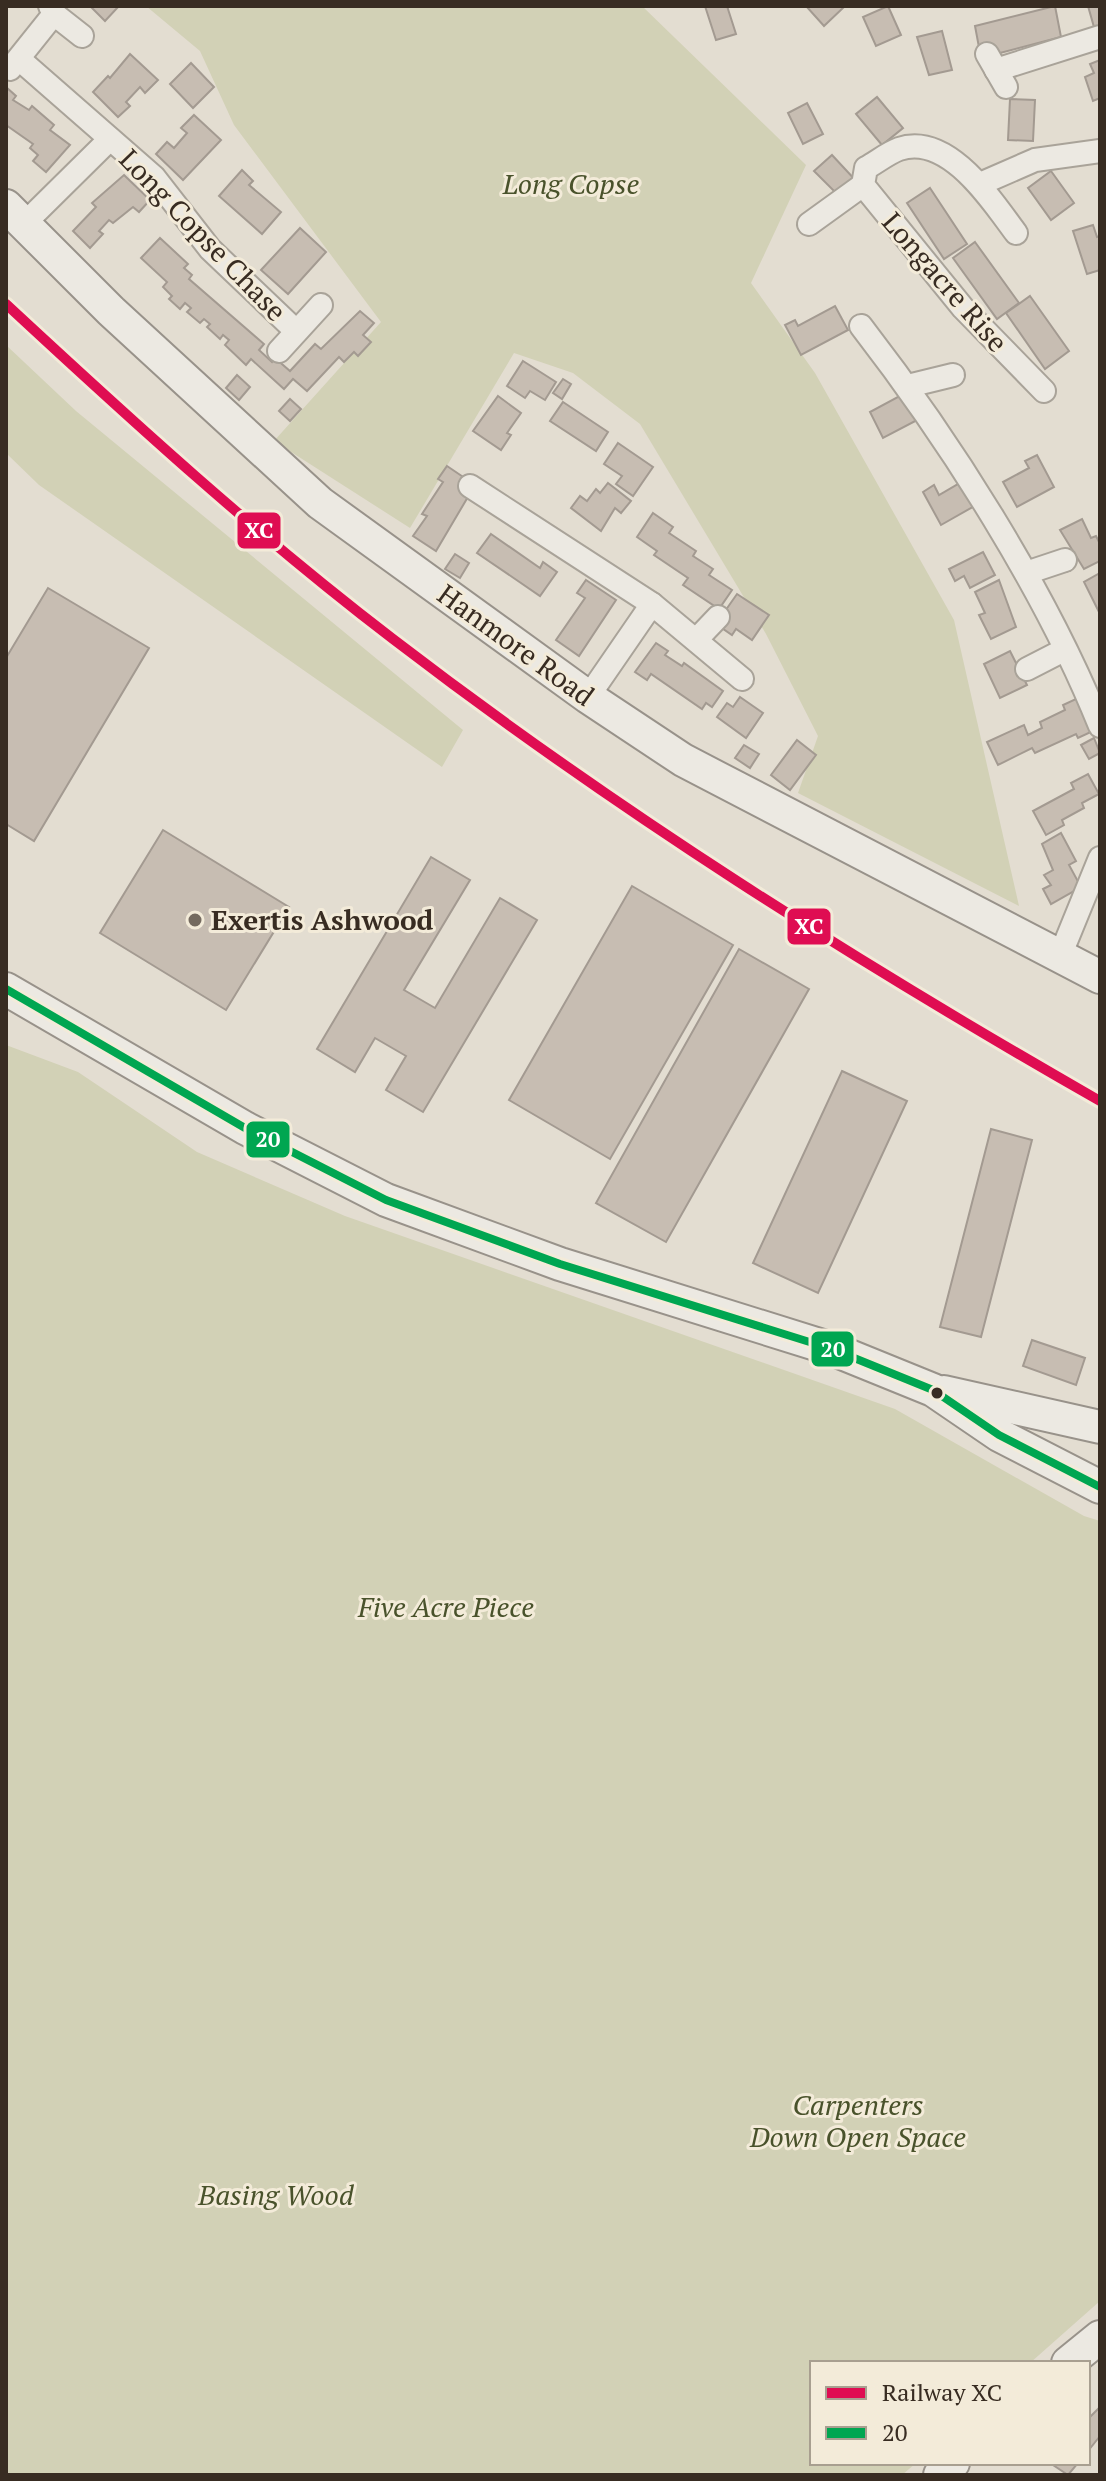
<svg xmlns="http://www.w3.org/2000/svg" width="1106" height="2481" viewBox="0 0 1106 2481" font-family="'PT Serif',serif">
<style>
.green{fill:#d2d1b6}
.building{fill:#c7bdb2;stroke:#a39a91;stroke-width:2}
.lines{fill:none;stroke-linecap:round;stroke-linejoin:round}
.street-casing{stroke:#a9a399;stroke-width:26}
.secondary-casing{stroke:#98928a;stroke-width:36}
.street{stroke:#ece9e2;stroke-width:22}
.secondary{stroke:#ece9e2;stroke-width:32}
.bus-1-casing{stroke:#f3ebd9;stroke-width:14}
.bus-1{stroke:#00a651;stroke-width:8}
.rail-1-casing{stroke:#f3ebd9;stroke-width:16}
.rail-1{stroke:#df0d52;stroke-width:10}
.poi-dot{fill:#746a5f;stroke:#f3ebd9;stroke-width:3}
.bus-dot{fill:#382c22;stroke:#f3ebd9;stroke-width:3}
.labels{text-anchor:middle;stroke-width:6;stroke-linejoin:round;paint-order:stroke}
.park-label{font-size:28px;font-style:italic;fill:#49522b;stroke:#f3ebd9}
.street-label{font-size:28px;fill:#382c22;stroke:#f3ebd9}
.poi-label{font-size:28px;font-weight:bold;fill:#382c22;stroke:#f3ebd9;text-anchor:start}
.line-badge{stroke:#f3ebd9;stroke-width:3}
.badge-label{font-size:22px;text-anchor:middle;font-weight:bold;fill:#fff}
</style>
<rect width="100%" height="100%" fill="#e3ddd1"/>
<!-- green -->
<g class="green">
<path d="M 146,6 L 642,6 L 806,165 L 751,283 L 815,373 L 954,620 L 1019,906 L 798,793 L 818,736 L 766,634 L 640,424 L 573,373 L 514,353 L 410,528 L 274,441 L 381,322 L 234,125 L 200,51 Z"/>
<path d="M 6,345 L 76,411 L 463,730 L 442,767 L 39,485 L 6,453 Z"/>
<path d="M 6,1045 L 78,1072 L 197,1152 L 345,1216 L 895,1409 L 1084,1516 L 1100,1521 L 1100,2301 L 1030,2363 L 812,2363 L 812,2463 L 916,2463 L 902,2475 L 6,2475 Z"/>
</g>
<!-- building -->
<g class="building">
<path d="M 90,6 L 119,6 L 105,21 Z"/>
<path d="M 705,6 L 727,6 L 736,34 L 716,40 Z"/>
<path d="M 806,6 L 845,6 L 824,26 Z"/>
<path d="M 888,6 L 901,35 L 876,46 L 863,17 Z"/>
<path d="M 1055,6 L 1061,37 L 981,58 L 975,26 Z"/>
<path d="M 1088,6 L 1100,6 L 1100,26 L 1094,27 Z"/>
<path d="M 942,31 L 952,70 L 929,75 L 917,37 Z"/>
<path d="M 130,54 L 158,80 L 145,93 L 140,87 L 126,102 L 130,106 L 118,117 L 93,92 L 108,76 L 110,78 Z"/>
<path d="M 1100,60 L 1100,98 L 1093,101 L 1085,77 L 1094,73 L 1090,64 Z"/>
<path d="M 191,63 L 214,87 L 193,108 L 170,84 Z"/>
<path d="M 6,87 L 16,96 L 13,100 L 29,110 L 32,106 L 54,125 L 50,130 L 70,145 L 46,172 L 33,161 L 38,155 L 30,148 L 33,144 L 6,125 Z"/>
<path d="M 877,97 L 903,128 L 882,145 L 856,114 Z"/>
<path d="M 1010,99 L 1035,100 L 1033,141 L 1008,140 Z"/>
<path d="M 807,103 L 823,134 L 803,144 L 788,113 Z"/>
<path d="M 194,115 L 221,140 L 183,180 L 156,154 L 167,142 L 174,148 L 187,133 L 181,128 Z"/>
<path d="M 832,155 L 858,183 L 841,198 L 814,171 Z"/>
<path d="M 242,170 L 253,181 L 249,185 L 281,212 L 262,234 L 219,196 Z"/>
<path d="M 1051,171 L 1074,203 L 1051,220 L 1028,188 Z"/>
<path d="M 124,175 L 150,200 L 139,212 L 133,207 L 113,223 L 109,220 L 99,231 L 103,234 L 90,248 L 73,231 L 96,207 L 92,203 Z"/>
<path d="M 930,188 L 967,244 L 944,259 L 907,203 Z"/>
<path d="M 1093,225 L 1097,237 L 1100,236 L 1100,270 L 1087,274 L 1073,231 Z"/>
<path d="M 300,228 L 326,252 L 288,294 L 261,270 Z"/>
<path d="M 160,238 L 188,264 L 184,268 L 192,275 L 189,279 L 264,344 L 259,350 L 272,362 L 275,358 L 290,371 L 315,344 L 321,349 L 360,311 L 374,323 L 363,335 L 371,342 L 358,356 L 354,352 L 344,362 L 339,357 L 307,391 L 293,379 L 284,389 L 251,359 L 246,365 L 225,345 L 229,340 L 223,335 L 220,339 L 207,327 L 210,324 L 204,319 L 200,323 L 187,312 L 191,308 L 185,303 L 180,309 L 169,299 L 172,296 L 163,287 L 167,282 L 141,258 Z"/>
<path d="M 975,242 L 1019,303 L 997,319 L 953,258 Z"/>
<path d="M 1030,296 L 1069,351 L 1045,369 L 1006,313 Z"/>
<path d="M 835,306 L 848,330 L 801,355 L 785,325 L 795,320 L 798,326 Z"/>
<path d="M 523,361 L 556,382 L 545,400 L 530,391 L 525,398 L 507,386 Z"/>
<path d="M 237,375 L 250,387 L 239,400 L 226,388 Z"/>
<path d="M 563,379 L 571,384 L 562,399 L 553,393 Z"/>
<path d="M 907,392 L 921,418 L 883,438 L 870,412 Z"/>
<path d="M 498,396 L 521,413 L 507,433 L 511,435 L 501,450 L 473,431 Z"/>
<path d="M 290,399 L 301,409 L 290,421 L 279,411 Z"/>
<path d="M 563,402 L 608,432 L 596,451 L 550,421 Z"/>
<path d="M 618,443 L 653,467 L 633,496 L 616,484 L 622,476 L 604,464 Z"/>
<path d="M 1037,455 L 1054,487 L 1017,507 L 1003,482 L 1029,468 L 1025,461 Z"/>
<path d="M 447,466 L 475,485 L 436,551 L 413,536 L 427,516 L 422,514 L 443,482 L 438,479 Z"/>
<path d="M 965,480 L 978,504 L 941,525 L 923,492 L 934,485 L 939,495 Z"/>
<path d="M 608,483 L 631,501 L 621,513 L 615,508 L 601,531 L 571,508 L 580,496 L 587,501 L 596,489 L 600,493 Z"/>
<path d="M 653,513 L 673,527 L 669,533 L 696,551 L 693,556 L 713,569 L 709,575 L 732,590 L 719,609 L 683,585 L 688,578 L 654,555 L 657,551 L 637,537 Z"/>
<path d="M 1082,519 L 1091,538 L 1096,536 L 1100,544 L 1100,561 L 1084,569 L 1060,530 Z"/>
<path d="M 491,534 L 540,568 L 543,562 L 557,572 L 540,596 L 477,553 Z"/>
<path d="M 983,552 L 995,575 L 970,588 L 964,576 L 955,581 L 949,569 Z"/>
<path d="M 455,554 L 469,563 L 460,578 L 445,569 Z"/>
<path d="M 1100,573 L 1100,614 L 1084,582 Z"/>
<path d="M 586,580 L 616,600 L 579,656 L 556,640 L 585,598 L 577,593 Z"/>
<path d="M 999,580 L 1016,627 L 991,639 L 979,615 L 985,613 L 975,592 Z"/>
<path d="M 48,588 L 149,648 L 34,841 L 6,824 L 6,658 Z"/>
<path d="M 737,594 L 769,615 L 752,640 L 736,629 L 732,635 L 716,624 Z"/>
<path d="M 656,643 L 668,651 L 665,655 L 682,666 L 684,663 L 723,691 L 712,707 L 706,703 L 702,709 L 651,674 L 647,680 L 635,672 Z"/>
<path d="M 1010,651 L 1027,685 L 1000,698 L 984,664 Z"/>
<path d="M 740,697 L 763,713 L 746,738 L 717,717 L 727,703 L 733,707 Z"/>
<path d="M 1078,698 L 1093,731 L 1078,738 L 1076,734 L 1035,753 L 1032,748 L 998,765 L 987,742 L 1024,725 L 1028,735 L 1042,728 L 1040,722 L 1065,710 L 1063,705 Z"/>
<path d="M 1094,738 L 1100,753 L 1089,759 L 1081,745 Z"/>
<path d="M 797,740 L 816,755 L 790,790 L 771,775 Z"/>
<path d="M 744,745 L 759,754 L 750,768 L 735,758 Z"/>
<path d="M 1088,774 L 1099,794 L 1082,803 L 1084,808 L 1062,820 L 1064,825 L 1046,835 L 1033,811 L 1074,789 L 1071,783 Z"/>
<path d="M 163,830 L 289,907 L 226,1010 L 100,933 Z"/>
<path d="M 1061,833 L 1076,861 L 1069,865 L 1081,887 L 1051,904 L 1043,889 L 1051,885 L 1044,875 L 1053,870 L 1042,844 Z"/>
<path d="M 431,857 L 470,880 L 404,990 L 435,1008 L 500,898 L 537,920 L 423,1112 L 386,1090 L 406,1056 L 375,1038 L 355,1072 L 317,1049 Z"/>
<path d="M 632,886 L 733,945 L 610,1159 L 509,1100 Z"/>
<path d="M 739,949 L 809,989 L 666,1242 L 596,1203 Z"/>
<path d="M 842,1071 L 907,1101 L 818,1293 L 753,1263 Z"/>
<path d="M 991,1129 L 1032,1140 L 981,1337 L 940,1327 Z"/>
<path d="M 1032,1340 L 1085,1358 L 1076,1385 L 1023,1366 Z"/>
<path d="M 1100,2407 L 1100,2436 L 1088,2451 L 1088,2419 Z"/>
<path d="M 1050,2463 L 1078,2463 L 1068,2475 Z"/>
</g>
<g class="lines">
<defs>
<g id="street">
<path d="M 50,6 L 54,14 L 82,36"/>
<path d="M 987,54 L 1006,87"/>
<path d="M 19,59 L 154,177 L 210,249 L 296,331"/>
<path d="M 10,69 L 54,14"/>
<path d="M 996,70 L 1100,37"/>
<path d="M 980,184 L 1035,160 L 1100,151"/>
<path d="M 24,224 L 110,139"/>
<path d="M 809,224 L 863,185"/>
<path d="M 1016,233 C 992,201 948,132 899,149 C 888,153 877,162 866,168 L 863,185 L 963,308 L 1044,391"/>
<path d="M 861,326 C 950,441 1046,591 1100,726"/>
<path d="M 279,351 L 321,305"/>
<path d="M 908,386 L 953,375"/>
<path d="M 470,486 L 652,604 L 742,679"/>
<path d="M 1026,573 L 1065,560"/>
<path d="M 697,639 L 718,617"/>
<path d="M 1027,669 L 1064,650"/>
<path d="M 588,697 L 652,604"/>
<path d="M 1060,956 L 1100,858"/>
</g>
<g id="secondary">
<path d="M 6,206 L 111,311 L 320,503 L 588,697 L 683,760 L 1100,977"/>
<path d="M 6,989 L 245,1128 L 386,1200 L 560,1264 L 832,1349 L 933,1390 L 999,1435 L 1100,1487"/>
<path d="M 944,1392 L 1100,1427"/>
<path d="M 1068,2363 L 1100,2337"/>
<path d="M 940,2475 L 953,2463"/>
</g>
</defs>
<!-- street casing -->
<use href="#street" class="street-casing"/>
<!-- secondary casing -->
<use href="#secondary" class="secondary-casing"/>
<!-- street -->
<use href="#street" class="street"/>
<!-- secondary -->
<use href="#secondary" class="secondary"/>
<defs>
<path id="bus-1" d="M 6,989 L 245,1128 L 386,1200 L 560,1264 L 832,1349 L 933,1390 L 999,1435 L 1100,1487"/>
</defs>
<!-- bus-1 casing -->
<use href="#bus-1" class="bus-1-casing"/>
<!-- bus-1 -->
<use href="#bus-1" class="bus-1"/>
<defs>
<path id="rail-1" d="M 6,304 C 131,420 257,535 393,639 C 617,811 855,961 1100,1101"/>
</defs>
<!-- rail-1 casing -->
<use href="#rail-1" class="rail-1-casing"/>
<!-- rail-1 -->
<use href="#rail-1" class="rail-1"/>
</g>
<!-- markers -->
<circle class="poi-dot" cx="195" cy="920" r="8"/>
<circle class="bus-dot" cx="937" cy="1393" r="7"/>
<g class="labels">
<!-- park labels -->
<g class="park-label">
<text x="571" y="194">Long Copse</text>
<text x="446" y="1617">Five Acre Piece</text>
<text x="858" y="2115">Carpenters<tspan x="858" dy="32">Down Open Space</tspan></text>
<text x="276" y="2205">Basing Wood</text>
</g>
<!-- street labels -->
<g class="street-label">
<text transform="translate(203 235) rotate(46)" y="10">Long Copse Chase</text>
<text transform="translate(945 282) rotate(49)" y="10">Longacre Rise</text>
<text transform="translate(516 645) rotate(36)" y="10">Hanmore Road</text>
</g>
<!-- poi labels -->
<g class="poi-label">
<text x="211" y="930">Exertis Ashwood</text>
</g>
</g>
<g class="line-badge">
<rect x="236" y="511" width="46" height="39" rx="8" fill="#df0d52"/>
<rect x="786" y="907" width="46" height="39" rx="8" fill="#df0d52"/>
<rect x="245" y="1120" width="46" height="39" rx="8" fill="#00a651"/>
<rect x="810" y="1330" width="45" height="38" rx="8" fill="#00a651"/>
</g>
<g class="badge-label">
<text x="259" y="538">XC</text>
<text x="809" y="934">XC</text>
<text x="268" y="1147">20</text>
<text x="833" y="1357">20</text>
</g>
<!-- border -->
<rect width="1106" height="2481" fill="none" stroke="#382c22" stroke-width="16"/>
<!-- legend -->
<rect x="810" y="2361" width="280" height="104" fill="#f3ebd9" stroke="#a89f90" stroke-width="2"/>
<rect x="826" y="2387" width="40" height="12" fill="#df0d52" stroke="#a89f90" stroke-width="2"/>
<text x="882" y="2401" font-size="24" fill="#382c22">Railway XC</text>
<rect x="826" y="2427" width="40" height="12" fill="#00a651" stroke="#a89f90" stroke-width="2"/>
<text x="882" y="2441" font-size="24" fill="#382c22">20</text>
</svg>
